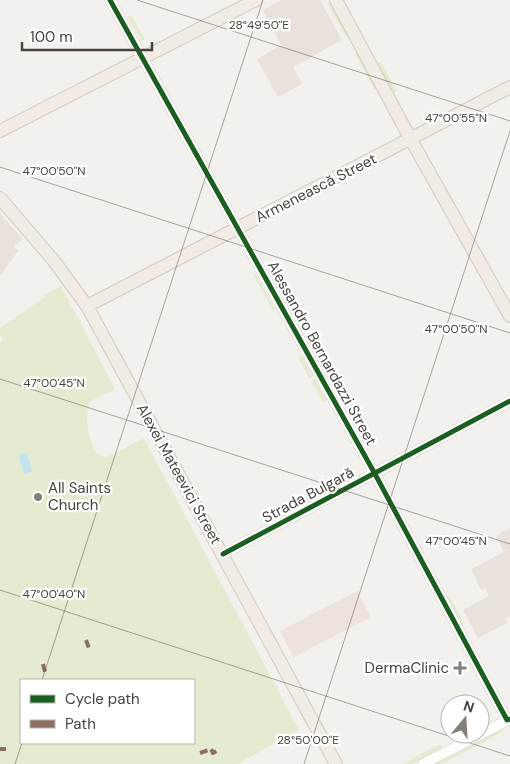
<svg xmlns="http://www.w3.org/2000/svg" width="510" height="764" viewBox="0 0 510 764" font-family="'DM Sans',sans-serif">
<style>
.commercial{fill:#ede3db}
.education{fill:#e9e2da}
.green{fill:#e5ebd0;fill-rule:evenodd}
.water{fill:#c2e3ed}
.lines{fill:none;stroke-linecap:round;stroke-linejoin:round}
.minor-casing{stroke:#d1cecc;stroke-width:11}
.major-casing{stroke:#d4c9bd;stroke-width:14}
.minor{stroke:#fdfdfc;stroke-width:10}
.major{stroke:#f1ede6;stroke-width:12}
.quiet{stroke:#8d6e63;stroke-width:4;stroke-dasharray:8 4;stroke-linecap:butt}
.cycleway-casing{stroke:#fff;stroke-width:8}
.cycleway{stroke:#1b5e20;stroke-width:5}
.ticks{fill:none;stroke:#49413a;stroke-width:1;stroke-opacity:0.45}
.poi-dot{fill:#847f79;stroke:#fff;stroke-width:2}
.labels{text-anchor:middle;stroke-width:4.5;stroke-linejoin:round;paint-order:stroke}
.street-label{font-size:15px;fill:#49413a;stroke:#fff}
.poi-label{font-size:15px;fill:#49413a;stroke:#fff;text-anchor:start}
.ticks-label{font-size:12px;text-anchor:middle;fill:#49413a;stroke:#fff;stroke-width:4.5;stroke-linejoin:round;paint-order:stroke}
</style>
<rect width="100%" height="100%" fill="#f3f1ee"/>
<!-- commercial -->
<path class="commercial" d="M 357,591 L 369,613 L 369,618 L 294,657 L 280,631 Z"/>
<!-- education -->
<g class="education">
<path d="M 282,0 L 320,0 L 342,40 L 293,67 L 302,84 L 278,97 L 257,59 L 281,45 L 263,10 Z"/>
<path d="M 0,214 L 23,239 L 14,246 L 18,251 L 0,276 Z"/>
<path d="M 510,528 L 510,616 L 505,619 L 507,623 L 478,638 L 463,610 L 489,596 L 485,588 L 481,590 L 471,569 L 504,552 L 496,536 Z"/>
</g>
<!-- green -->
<g class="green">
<path d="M 330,2 L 348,36 L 346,37 L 327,3 Z"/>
<path d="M 131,15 L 145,39 L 141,41 L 127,16 Z"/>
<path d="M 358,52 L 377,88 L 375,90 L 355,54 Z"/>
<path d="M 380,61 L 397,91 L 394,93 L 377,63 Z"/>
<path d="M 255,273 L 276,310 L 273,311 L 253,274 Z"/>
<path d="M 61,286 L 115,389 C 108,394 97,395 91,402 C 83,413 89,446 98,454 C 101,457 105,457 109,456 L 142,439 L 145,440 L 299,730 L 237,764 L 0,764 L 0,342 L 3,340 L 0,334 L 0,328 L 45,297 L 44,295 ZM 21,680 L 194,680 L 194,743 L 21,743 Z"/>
<path d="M 314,347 L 327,371 L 323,373 L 310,349 Z"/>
<path d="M 302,356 L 313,376 L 309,378 L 298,358 Z"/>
<path d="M 315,379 L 327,400 L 323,402 L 311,381 Z"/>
<path d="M 450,596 L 464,623 L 461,625 L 447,598 Z"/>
<path d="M 501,728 L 503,732 L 442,764 L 432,764 Z"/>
<path d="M 440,744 L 442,748 L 412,764 L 402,764 Z"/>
</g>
<!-- water -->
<path class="water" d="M 27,453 L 32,471 L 24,474 L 18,455 Z"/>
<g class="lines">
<defs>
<g id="minor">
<path d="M 110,0 L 375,474 L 507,720"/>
<path d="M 223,554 L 510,401"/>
<path d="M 423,764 L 510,719"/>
</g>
<g id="major">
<path d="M 336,0 L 410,138 L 510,316"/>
<path d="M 0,131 L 256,0"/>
<path d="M 0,198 L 54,261 L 87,306 L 336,764"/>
<path d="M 87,306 L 510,87"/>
</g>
</defs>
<!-- minor casing -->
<use href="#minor" class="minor-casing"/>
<!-- major casing -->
<use href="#major" class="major-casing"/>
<!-- minor -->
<use href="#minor" class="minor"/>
<!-- major -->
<use href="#major" class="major"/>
<!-- quiet -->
<g class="quiet">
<path d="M 86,640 L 90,651"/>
<path d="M 43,664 L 45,672"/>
<path d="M 0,749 L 6,749"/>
<path d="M 200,753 L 211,749 L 213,753 L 217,751"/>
</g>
<defs>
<g id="cycleway">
<path d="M 110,0 L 375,474 L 507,720 L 510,719"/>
<path d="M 223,554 L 510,401"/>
</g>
</defs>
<!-- cycleway casing -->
<use href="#cycleway" class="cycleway-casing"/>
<!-- cycleway -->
<use href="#cycleway" class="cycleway"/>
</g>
<!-- ticks -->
<path class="ticks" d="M 137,0 L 510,121M 0,167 L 510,333M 0,379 L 510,544M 0,590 L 510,756M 42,680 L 263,0M 15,764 L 22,743M 304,764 L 510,131"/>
<!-- markers -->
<g class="poi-dot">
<circle cx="38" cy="497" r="5"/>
<path d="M457.5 660.5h5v5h5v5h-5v5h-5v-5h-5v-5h5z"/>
</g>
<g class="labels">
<!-- street labels -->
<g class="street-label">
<text transform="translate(316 188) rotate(-27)" y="5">Armenească Street</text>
<text transform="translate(322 353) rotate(61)" y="5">Alessandro Bernardazzi Street</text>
<text transform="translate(179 474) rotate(61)" y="5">Alexei Mateevici Street</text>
<text transform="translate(308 495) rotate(-28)" y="5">Strada Bulgară</text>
</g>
<!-- poi labels -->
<g class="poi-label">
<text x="48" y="493">All Saints<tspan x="48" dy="17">Church</tspan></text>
<text x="449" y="673" text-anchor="end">DermaClinic</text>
</g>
</g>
<g class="ticks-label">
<text x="259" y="29">28°49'50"E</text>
<text x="456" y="122">47°00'55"N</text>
<text x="54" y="175">47°00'50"N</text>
<text x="456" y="333">47°00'50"N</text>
<text x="54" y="387">47°00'45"N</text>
<text x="456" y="545">47°00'45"N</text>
<text x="54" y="598">47°00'40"N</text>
<text x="308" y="744">28°50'00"E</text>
</g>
<!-- legend -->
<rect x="20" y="679" width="175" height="65" fill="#ffffff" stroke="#b6b3b0"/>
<rect x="30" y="695" width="25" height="8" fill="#1b5e20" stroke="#b6b3b0"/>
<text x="65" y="704" font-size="15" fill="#49413a">Cycle path</text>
<rect x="30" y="720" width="25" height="8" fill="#8d6e63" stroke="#b6b3b0"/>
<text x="65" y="729" font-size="15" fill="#49413a">Path</text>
<!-- north arrow -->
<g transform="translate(465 719) rotate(18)"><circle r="24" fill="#ffffff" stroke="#b6b3b0"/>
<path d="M0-4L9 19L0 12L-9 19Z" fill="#847f79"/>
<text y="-8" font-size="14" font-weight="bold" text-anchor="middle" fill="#49413a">N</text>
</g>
<!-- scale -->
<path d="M22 42v8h130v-8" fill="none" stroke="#49413a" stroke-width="2.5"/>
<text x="30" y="42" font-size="15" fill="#49413a" stroke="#ffffff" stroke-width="4" paint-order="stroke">100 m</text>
</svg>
